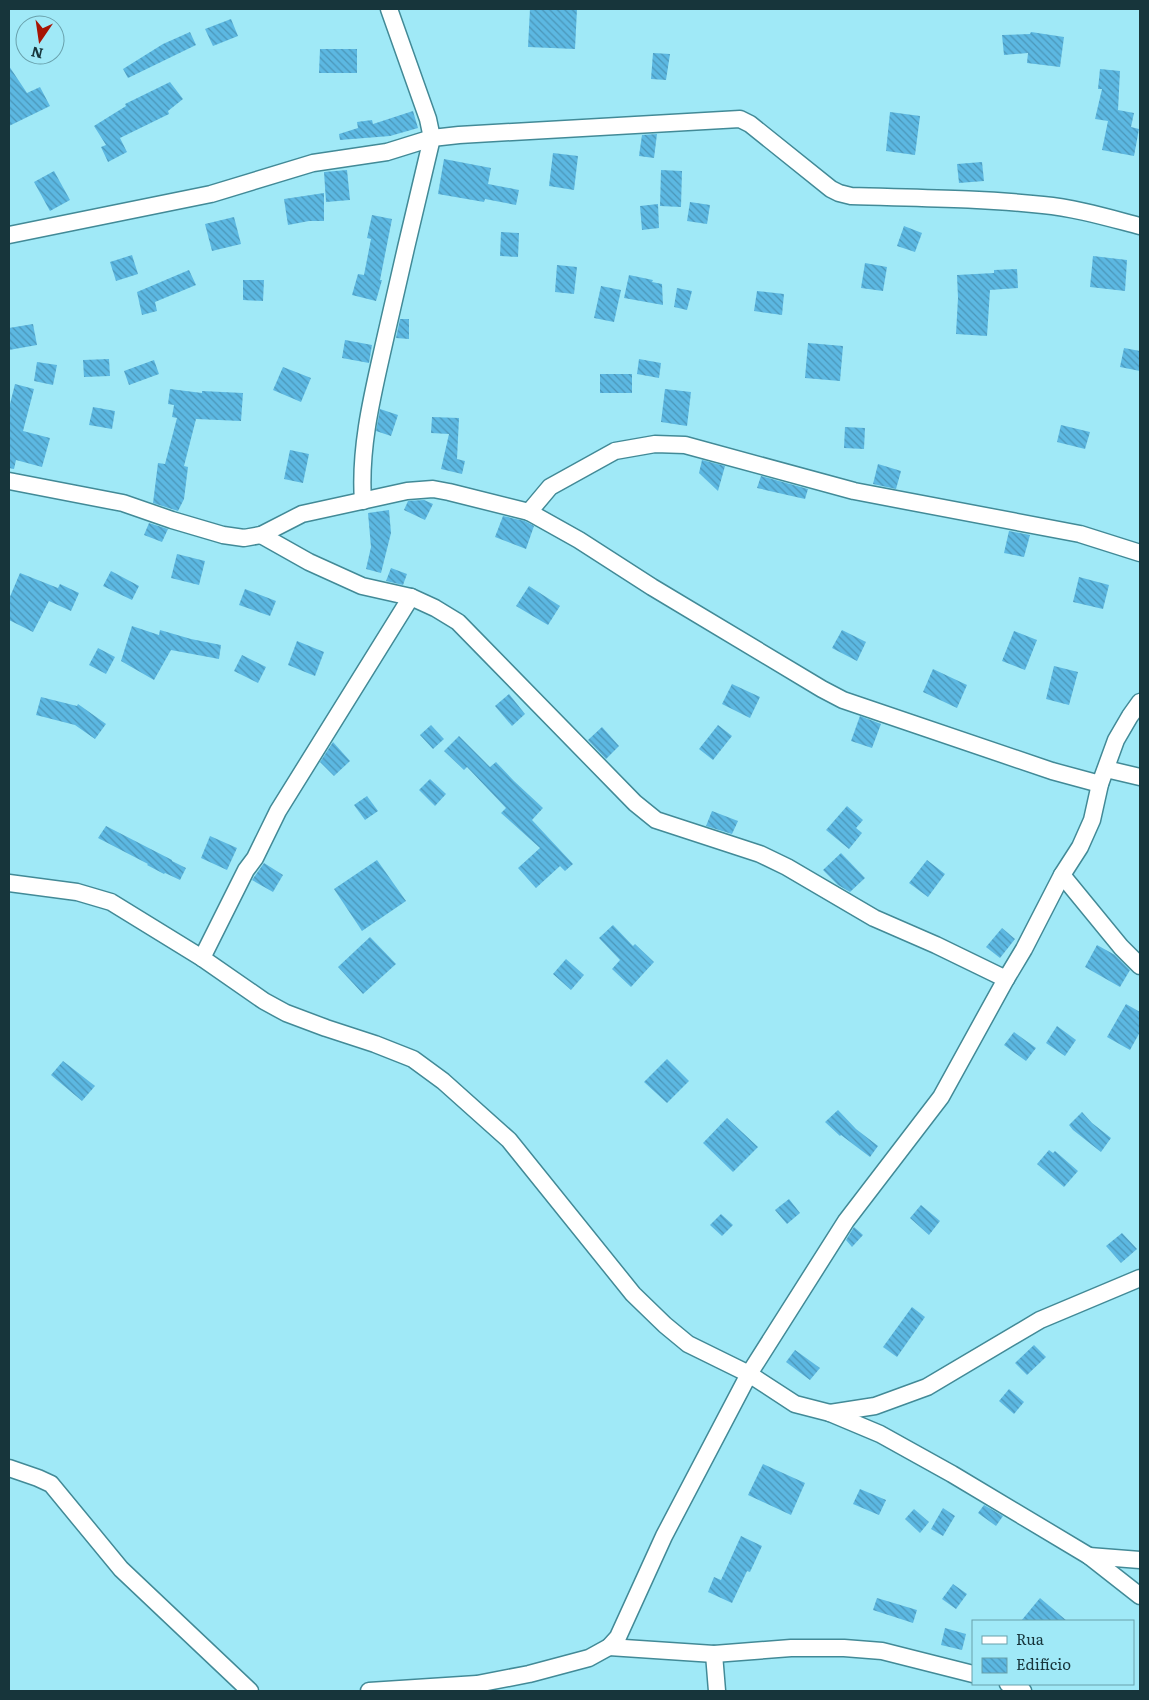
<svg xmlns="http://www.w3.org/2000/svg" width="1149" height="1700" viewBox="0 0 1149 1700" font-family="Literata,serif">
<style>
.building{fill:url(#building-back-hatch)}
.lines{fill:none;stroke-linecap:round;stroke-linejoin:round}
.minor-casing{stroke:#428a97;stroke-width:19}
.minor{stroke:#fff;stroke-width:16}
</style>
<defs>
<pattern id="building-back-hatch" width="6" height="6" patternUnits="userSpaceOnUse" patternTransform="scale(1.25)"><rect width="6" height="6" fill="#5cb8e2"/><path d="M-1 5l2 2M0 0l6 6M5-1l2 2" fill="none" stroke="#4b96b8"/></pattern>
</defs>
<rect width="100%" height="100%" fill="#a0e9f7"/>
<!-- building -->
<g class="building">
<path d="M 530,9 L 577,9 L 575,49 L 528,47 Z"/>
<path d="M 231,19 L 238,36 L 213,46 L 205,29 Z"/>
<path d="M 190,32 L 196,45 L 128,78 L 123,69 L 163,44 Z"/>
<path d="M 1031,32 L 1064,37 L 1060,67 L 1027,63 L 1028,53 L 1004,55 L 1002,35 L 1030,34 Z"/>
<path d="M 320,49 L 357,49 L 357,73 L 319,73 Z"/>
<path d="M 653,53 L 670,54 L 666,80 L 651,79 Z"/>
<path d="M 9,66 L 27,93 L 40,87 L 50,106 L 9,126 Z"/>
<path d="M 1100,69 L 1120,71 L 1118,110 L 1134,113 L 1131,127 L 1139,129 L 1134,156 L 1102,150 L 1108,121 L 1095,119 L 1102,89 L 1098,89 Z"/>
<path d="M 170,82 L 183,99 L 168,111 L 169,114 L 120,138 L 127,152 L 108,162 L 101,147 L 106,145 L 94,126 L 126,106 L 125,104 Z"/>
<path d="M 413,111 L 418,128 L 390,136 L 340,140 L 339,134 L 358,128 L 357,122 L 372,120 L 373,124 Z"/>
<path d="M 890,112 L 920,116 L 915,155 L 886,151 Z"/>
<path d="M 657,134 L 654,158 L 639,156 L 642,135 Z"/>
<path d="M 553,153 L 578,156 L 574,190 L 549,186 Z"/>
<path d="M 444,159 L 491,168 L 488,184 L 519,190 L 516,205 L 485,199 L 484,202 L 438,194 Z"/>
<path d="M 982,162 L 984,181 L 959,183 L 957,164 Z"/>
<path d="M 347,170 L 350,200 L 326,202 L 324,172 Z"/>
<path d="M 661,170 L 682,171 L 681,207 L 660,206 Z"/>
<path d="M 54,171 L 70,200 L 50,211 L 34,182 Z"/>
<path d="M 324,193 L 324,221 L 309,221 L 288,225 L 284,199 Z"/>
<path d="M 690,202 L 710,205 L 707,224 L 687,221 Z"/>
<path d="M 658,204 L 659,228 L 642,230 L 640,206 Z"/>
<path d="M 372,215 L 392,219 L 380,280 L 382,280 L 376,301 L 352,295 L 358,274 L 364,275 L 371,239 L 367,238 Z"/>
<path d="M 234,217 L 241,244 L 212,251 L 205,224 Z"/>
<path d="M 904,226 L 922,233 L 915,252 L 897,246 Z"/>
<path d="M 501,232 L 519,233 L 518,257 L 500,256 Z"/>
<path d="M 132,255 L 138,274 L 116,281 L 110,262 Z"/>
<path d="M 1093,256 L 1127,260 L 1125,291 L 1090,287 Z"/>
<path d="M 865,263 L 887,267 L 883,291 L 861,288 Z"/>
<path d="M 557,265 L 577,267 L 574,294 L 555,292 Z"/>
<path d="M 1017,269 L 1018,288 L 990,290 L 987,336 L 956,334 L 958,298 L 957,275 L 994,273 L 994,270 Z"/>
<path d="M 189,270 L 196,285 L 155,302 L 157,311 L 142,315 L 137,292 Z"/>
<path d="M 629,275 L 653,280 L 652,282 L 662,284 L 663,305 L 624,298 Z"/>
<path d="M 243,280 L 264,280 L 263,301 L 243,300 Z"/>
<path d="M 601,286 L 621,290 L 614,322 L 594,318 Z"/>
<path d="M 677,288 L 692,291 L 687,310 L 674,307 Z"/>
<path d="M 757,291 L 784,294 L 782,315 L 754,311 Z"/>
<path d="M 400,319 L 409,319 L 409,339 L 396,338 Z"/>
<path d="M 33,324 L 37,345 L 9,350 L 9,328 Z"/>
<path d="M 345,340 L 372,345 L 369,363 L 342,358 Z"/>
<path d="M 808,343 L 843,346 L 840,381 L 805,378 Z"/>
<path d="M 1124,348 L 1140,351 L 1140,371 L 1120,367 Z"/>
<path d="M 109,359 L 110,376 L 84,377 L 83,360 Z"/>
<path d="M 639,359 L 661,363 L 659,378 L 637,374 Z"/>
<path d="M 154,360 L 159,374 L 129,385 L 124,371 Z"/>
<path d="M 37,362 L 57,365 L 53,385 L 34,381 Z"/>
<path d="M 283,367 L 311,378 L 301,402 L 273,390 Z"/>
<rect x="600" y="374" width="32" height="19"/>
<path d="M 15,384 L 34,389 L 23,431 L 50,438 L 42,467 L 16,460 L 14,469 L 9,468 L 9,408 Z"/>
<path d="M 170,389 L 202,393 L 202,391 L 243,393 L 241,421 L 196,419 L 184,466 L 188,467 L 184,499 L 178,511 L 153,503 L 158,463 L 165,464 L 177,418 L 172,417 L 174,405 L 168,404 Z"/>
<path d="M 665,389 L 691,392 L 687,426 L 661,422 Z"/>
<path d="M 93,407 L 115,411 L 112,429 L 89,425 Z"/>
<path d="M 380,409 L 398,415 L 391,436 L 376,431 Z"/>
<path d="M 432,417 L 459,418 L 457,459 L 465,461 L 462,474 L 441,469 L 449,434 L 431,433 Z"/>
<path d="M 1061,425 L 1090,432 L 1085,449 L 1057,442 Z"/>
<path d="M 845,427 L 865,428 L 864,449 L 844,448 Z"/>
<path d="M 290,450 L 309,454 L 303,483 L 284,479 Z"/>
<path d="M 702,460 L 725,466 L 718,491 L 699,473 Z"/>
<path d="M 878,464 L 901,471 L 896,489 L 873,484 Z"/>
<path d="M 761,476 L 808,489 L 805,499 L 757,488 Z"/>
<path d="M 424,500 L 433,504 L 425,520 L 404,510 L 408,501 Z"/>
<path d="M 389,510 L 391,533 L 381,573 L 366,569 L 371,547 L 368,513 Z"/>
<path d="M 503,516 L 525,521 L 534,526 L 526,549 L 495,537 Z"/>
<path d="M 149,523 L 168,529 L 162,542 L 144,535 Z"/>
<path d="M 1009,531 L 1030,535 L 1024,557 L 1004,553 Z"/>
<path d="M 177,554 L 205,561 L 199,585 L 171,578 Z"/>
<path d="M 391,568 L 407,574 L 403,585 L 386,581 Z"/>
<path d="M 111,571 L 139,586 L 132,600 L 103,586 Z"/>
<path d="M 20,573 L 58,588 L 60,584 L 79,593 L 71,611 L 49,601 L 33,632 L 9,620 L 9,599 Z"/>
<path d="M 1079,577 L 1109,585 L 1103,609 L 1073,602 Z"/>
<path d="M 529,586 L 560,606 L 548,625 L 516,606 Z"/>
<path d="M 245,589 L 276,601 L 270,616 L 239,605 Z"/>
<path d="M 132,626 L 159,635 L 160,630 L 191,639 L 221,645 L 219,659 L 171,650 L 154,680 L 121,661 Z"/>
<path d="M 842,630 L 866,642 L 857,661 L 832,648 Z"/>
<path d="M 1014,631 L 1037,640 L 1025,670 L 1002,661 Z"/>
<path d="M 297,641 L 324,652 L 315,676 L 288,665 Z"/>
<path d="M 98,648 L 115,657 L 106,674 L 89,665 Z"/>
<path d="M 242,655 L 266,667 L 258,683 L 234,671 Z"/>
<path d="M 1054,666 L 1078,672 L 1069,705 L 1046,699 Z"/>
<path d="M 933,669 L 967,685 L 957,708 L 923,692 Z"/>
<path d="M 732,684 L 760,697 L 750,718 L 722,704 Z"/>
<path d="M 509,694 L 525,714 L 512,726 L 495,706 Z"/>
<path d="M 41,697 L 77,706 L 78,704 L 106,724 L 95,739 L 75,725 L 36,715 Z"/>
<path d="M 860,716 L 881,724 L 872,748 L 851,741 Z"/>
<path d="M 431,725 L 444,739 L 433,749 L 420,735 Z"/>
<path d="M 718,725 L 732,736 L 713,760 L 699,749 Z"/>
<path d="M 602,727 L 619,746 L 606,759 L 588,740 Z"/>
<path d="M 459,736 L 490,767 L 496,762 L 514,781 L 543,808 L 532,820 L 573,864 L 565,871 L 560,866 L 536,888 L 518,868 L 540,848 L 501,813 L 506,808 L 467,767 L 464,770 L 444,751 Z"/>
<path d="M 333,742 L 350,761 L 334,776 L 320,762 Z"/>
<path d="M 430,779 L 446,794 L 435,806 L 419,790 Z"/>
<path d="M 367,796 L 378,811 L 365,820 L 354,805 Z"/>
<path d="M 847,806 L 863,820 L 856,828 L 862,833 L 849,849 L 826,830 Z"/>
<path d="M 712,811 L 738,821 L 732,834 L 706,826 Z"/>
<path d="M 106,826 L 172,860 L 172,861 L 186,868 L 180,880 L 165,873 L 164,874 L 147,865 L 148,864 L 98,838 Z"/>
<path d="M 210,836 L 237,848 L 227,870 L 201,858 Z"/>
<path d="M 841,853 L 865,878 L 850,892 L 838,885 L 823,870 Z"/>
<path d="M 377,860 L 406,901 L 362,931 L 334,889 Z"/>
<path d="M 927,860 L 945,874 L 928,897 L 909,883 Z"/>
<path d="M 264,863 L 283,875 L 273,892 L 252,880 Z"/>
<path d="M 613,925 L 633,946 L 635,944 L 654,962 L 631,987 L 612,969 L 620,960 L 599,938 Z"/>
<path d="M 1002,928 L 1015,939 L 1000,958 L 986,947 Z"/>
<path d="M 370,937 L 396,964 L 363,994 L 338,967 Z"/>
<path d="M 1097,945 L 1115,955 L 1130,970 L 1120,987 L 1085,967 Z"/>
<path d="M 566,959 L 584,975 L 571,990 L 553,974 Z"/>
<path d="M 1126,1004 L 1140,1012 L 1140,1032 L 1130,1050 L 1107,1037 Z"/>
<path d="M 1057,1026 L 1076,1040 L 1065,1056 L 1046,1043 Z"/>
<path d="M 1014,1032 L 1036,1048 L 1026,1061 L 1004,1045 Z"/>
<path d="M 667,1059 L 689,1081 L 667,1103 L 644,1082 Z"/>
<path d="M 63,1061 L 95,1086 L 82,1101 L 51,1075 Z"/>
<path d="M 838,1110 L 856,1129 L 878,1146 L 870,1157 L 841,1135 L 840,1136 L 825,1122 Z"/>
<path d="M 1082,1112 L 1092,1123 L 1111,1138 L 1101,1152 L 1073,1130 L 1069,1125 Z"/>
<path d="M 727,1118 L 758,1147 L 733,1172 L 703,1143 Z"/>
<path d="M 1049,1150 L 1053,1153 L 1055,1151 L 1078,1171 L 1064,1187 L 1037,1164 Z"/>
<path d="M 789,1199 L 800,1213 L 787,1224 L 775,1210 Z"/>
<path d="M 921,1205 L 940,1221 L 929,1235 L 910,1218 Z"/>
<path d="M 721,1214 L 733,1225 L 722,1236 L 710,1225 Z"/>
<path d="M 854,1227 L 863,1235 L 852,1247 L 846,1240 Z"/>
<path d="M 1122,1233 L 1137,1249 L 1121,1263 L 1106,1246 Z"/>
<path d="M 912,1307 L 925,1317 L 897,1357 L 883,1347 Z"/>
<path d="M 1034,1345 L 1046,1357 L 1027,1375 L 1015,1363 Z"/>
<path d="M 795,1350 L 820,1368 L 810,1380 L 786,1362 Z"/>
<path d="M 1009,1389 L 1024,1402 L 1014,1414 L 999,1401 Z"/>
<path d="M 763,1464 L 805,1483 L 791,1515 L 748,1495 Z"/>
<path d="M 860,1489 L 886,1500 L 879,1515 L 853,1504 Z"/>
<path d="M 984,1505 L 1003,1516 L 996,1526 L 978,1513 Z"/>
<path d="M 943,1508 L 955,1516 L 943,1536 L 931,1529 Z"/>
<path d="M 914,1509 L 929,1522 L 920,1533 L 905,1519 Z"/>
<path d="M 741,1536 L 762,1546 L 750,1572 L 747,1571 L 732,1603 L 708,1592 L 714,1577 L 721,1580 Z"/>
<path d="M 953,1584 L 967,1594 L 956,1609 L 942,1599 Z"/>
<path d="M 877,1598 L 917,1610 L 913,1623 L 873,1610 Z"/>
<path d="M 1040,1598 L 1067,1621 L 1021,1621 Z"/>
<path d="M 945,1628 L 966,1634 L 962,1650 L 941,1645 Z"/>
</g>
<g class="lines">
<defs>
<g id="minor">
<path d="M 9,235 L 211,194 L 313,163 L 387,152 L 432,138 L 459,135 L 740,119 L 750,124 L 831,189 L 839,193 L 851,196 C 915,198 979,198 1043,205 C 1075,208 1109,218 1140,226"/>
<path d="M 9,481 L 123,503 L 172,520 L 223,535 L 244,538 L 261,535 L 302,514 L 407,491 L 433,489 L 449,492 L 529,512 L 579,540 L 652,587 L 822,689 L 843,700 L 1052,771 L 1100,784"/>
<path d="M 363,501 C 359,445 374,389 386,335 C 401,269 416,204 432,138 L 428,119 L 389,9"/>
<path d="M 529,512 L 550,487 L 615,451 L 655,444 L 685,445 L 854,491 L 1080,534 L 1140,553"/>
<path d="M 261,535 L 309,562 L 362,586 L 411,597 L 435,608 L 458,622 L 635,803 L 656,820 L 760,854 L 787,867 L 874,918 L 936,945 L 1006,979"/>
<path d="M 1106,769 L 1140,777"/>
<path d="M 1062,875 L 1121,947 L 1140,966"/>
<path d="M 9,883 L 77,892 L 111,902 L 202,958 L 264,1001 L 286,1013 L 326,1028 L 375,1044 L 413,1059 L 443,1081 L 509,1140 L 633,1294 L 665,1325 L 688,1344 L 749,1374 L 795,1404 L 830,1413 L 880,1434 L 952,1474 L 1089,1556 L 1140,1596"/>
<path d="M 202,958 L 246,870 L 255,858 L 278,811 L 411,597"/>
<path d="M 830,1413 L 875,1406 L 927,1387 L 1040,1320 L 1140,1278"/>
<path d="M 9,1468 L 38,1478 L 51,1484 L 121,1569 L 250,1691"/>
<path d="M 1089,1556 L 1140,1560"/>
<path d="M 609,1647 L 714,1654 L 791,1648 L 844,1648 L 882,1651 L 973,1674"/>
<path d="M 714,1654 L 717,1691"/>
<path d="M 1008,1684 L 1023,1691"/>
<path d="M 369,1691 L 477,1684 L 529,1674 L 589,1658 L 609,1647 L 618,1637 L 664,1536 L 749,1374 L 846,1221 L 941,1097 L 1006,979 L 1024,949 L 1062,875 L 1080,847 L 1092,820 L 1100,784 L 1116,740 L 1130,716 L 1140,702"/>
</g>
</defs>
<!-- minor casing -->
<use href="#minor" class="minor-casing"/>
<!-- minor -->
<use href="#minor" class="minor"/>
</g>
<!-- border -->
<rect width="1149" height="1700" fill="none" stroke="#17353b" stroke-width="20"/>
<!-- legend -->
<rect x="972" y="1620" width="162" height="65" fill="#a0e9f7" stroke="#69a1ac"/>
<rect x="982" y="1636" width="25" height="8" fill="#ffffff" stroke="#69a1ac"/>
<text x="1016" y="1645" font-size="15" fill="#17353b">Rua</text>
<rect x="982" y="1658" width="25" height="15" fill="url(#building-back-hatch)" stroke="#69a1ac"/>
<text x="1016" y="1670" font-size="15" fill="#17353b">Edifício</text>
<!-- north arrow -->
<g transform="translate(40 40) rotate(193)"><circle r="24" fill="#a0e9f7" stroke="#69a1ac"/>
<path d="M0-4L9 19L0 12L-9 19Z" fill="#a61303"/>
<text y="-8" font-size="14" font-weight="bold" text-anchor="middle" fill="#17353b">N</text>
</g>
</svg>
